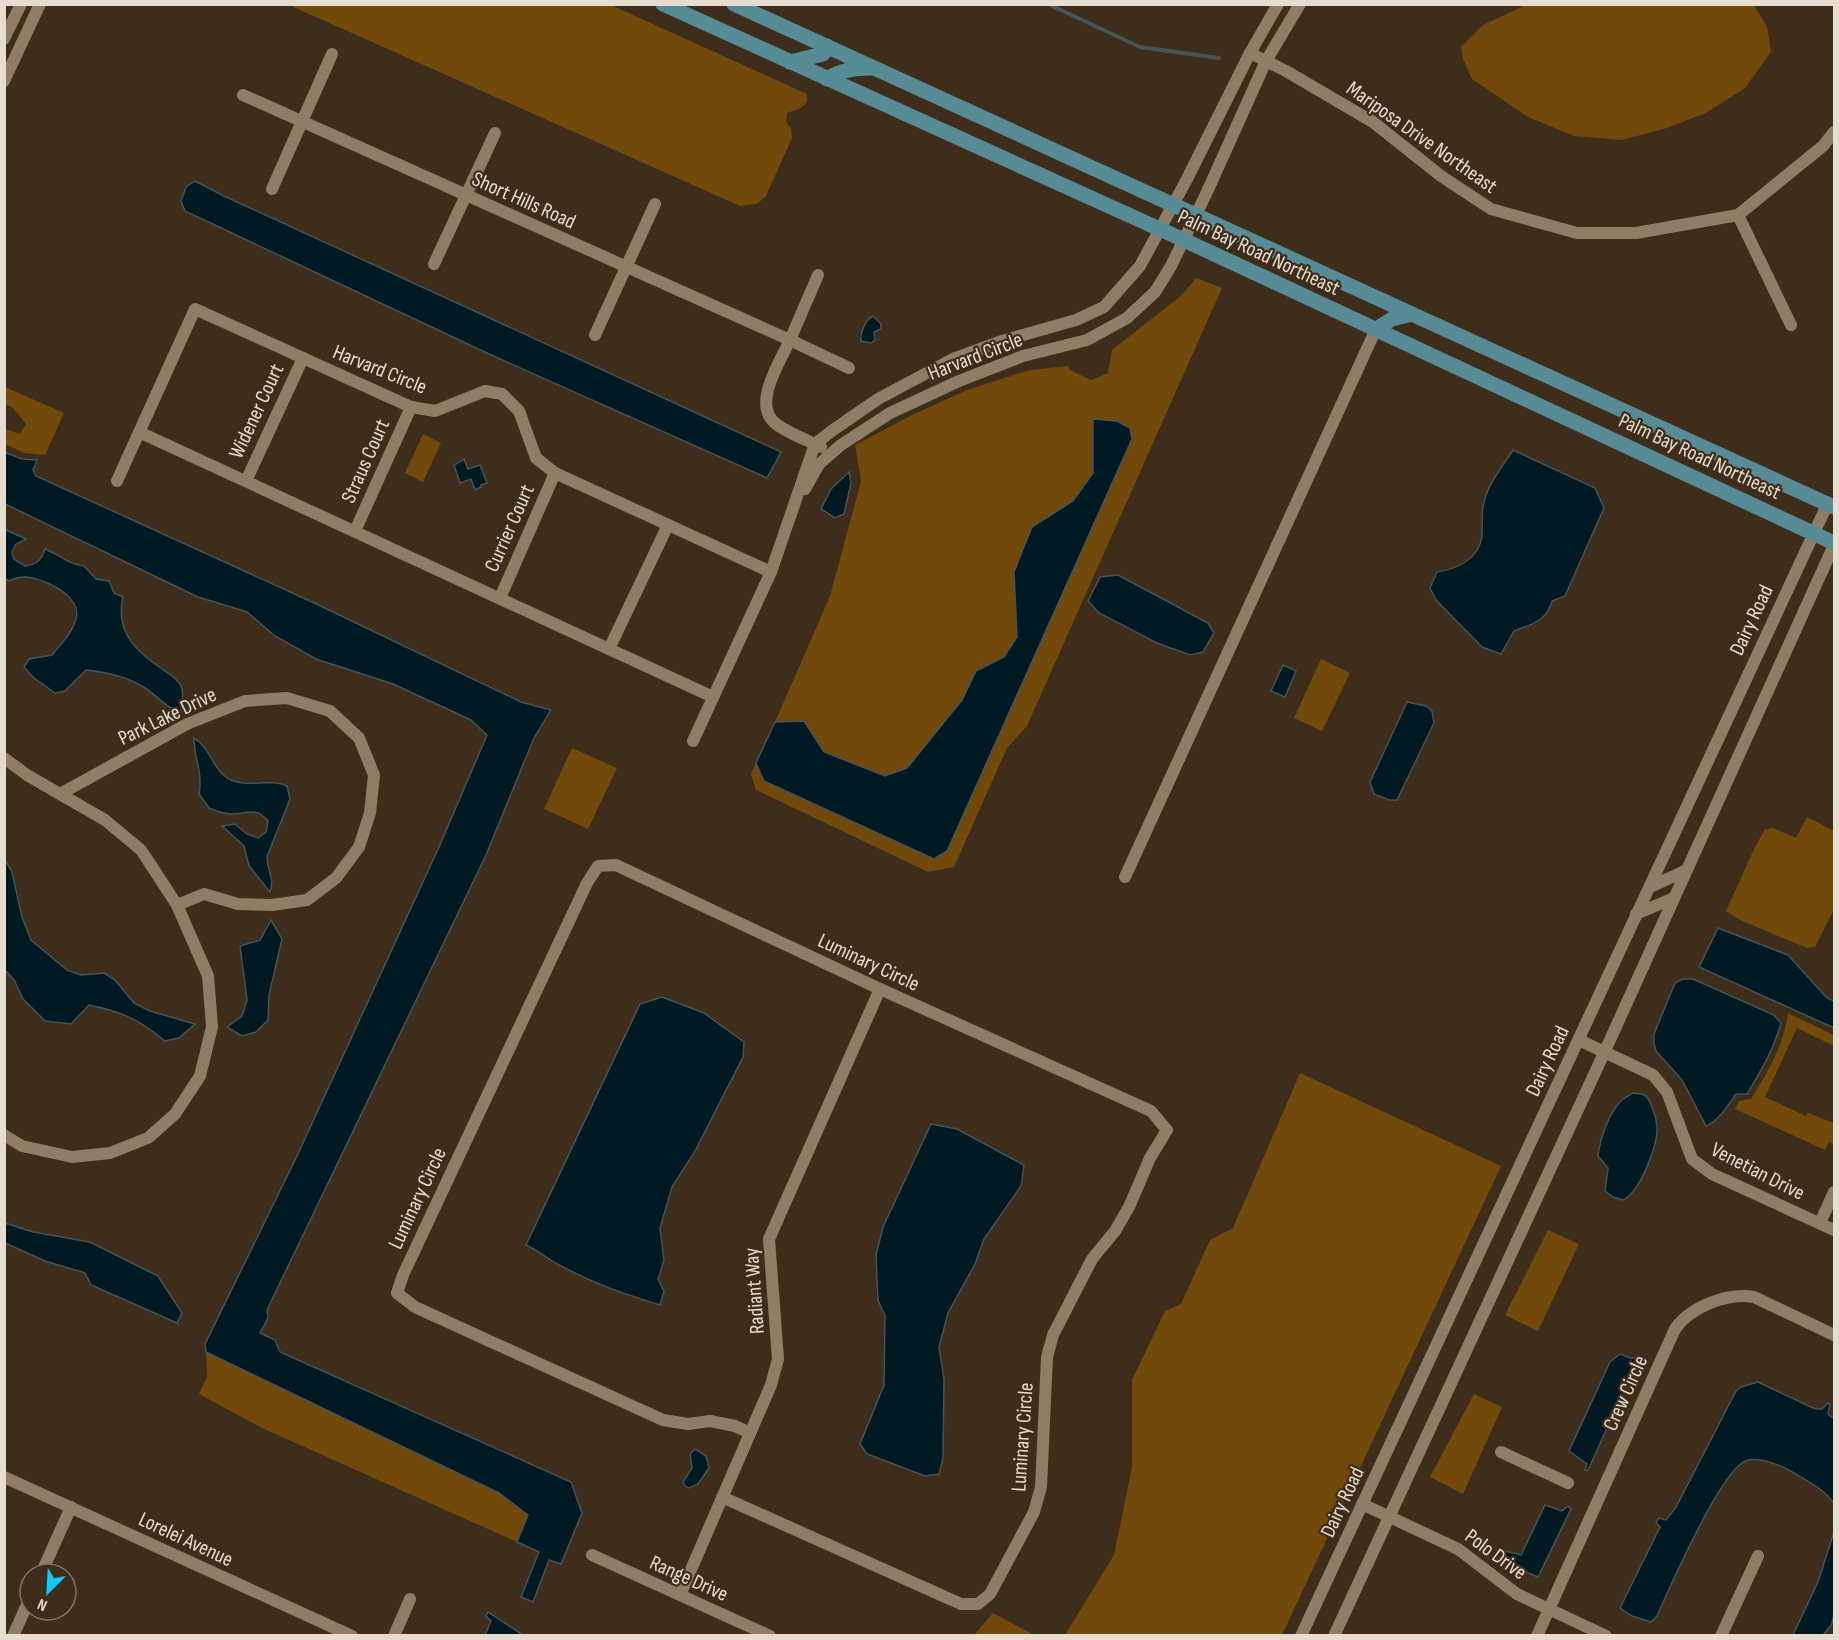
<svg xmlns="http://www.w3.org/2000/svg" width="1839" height="1640" viewBox="0 0 1839 1640" font-family="'Sofia Sans Condensed',sans-serif">
<style>
.green{fill:#714a0b}
.water{fill:#001922;stroke:#455456;stroke-width:1.5}
.lines{fill:none;stroke-linecap:round;stroke-linejoin:round}
.stream{stroke:#455456;stroke-width:4}
.minor{stroke:#8f7d67;stroke-width:12}
.major{stroke:#578c97;stroke-width:15}
.labels{text-anchor:middle;stroke-width:4.5;stroke-linejoin:round;paint-order:stroke}
.street-label{font-size:21px;fill:#e6dcd0;stroke:#3d2d1a}
</style>
<rect width="100%" height="100%" fill="#3d2d1a"/>
<!-- green -->
<g class="green">
<path d="M 289,5 L 611,5 L 807,94 L 807,102 L 801,108 L 787,113 L 786,122 L 791,128 L 792,138 L 766,196 L 757,204 L 740,206 Z"/>
<path d="M 1754,5 L 1767,27 L 1771,52 L 1745,88 L 1706,113 L 1667,128 L 1622,140 L 1574,136 L 1528,117 L 1472,79 L 1463,59 L 1461,47 L 1483,25 L 1526,5 Z"/>
<path d="M 1196,278 L 1222,288 L 1027,726 L 1007,748 L 954,867 L 928,872 L 756,790 L 751,774 L 756,763 L 764,781 L 934,859 L 1132,440 L 1093,420 L 1093,473 L 1073,501 L 1032,527 L 1014,572 L 1017,637 L 1004,657 L 976,671 L 962,700 L 907,768 L 886,776 L 824,752 L 804,721 L 775,722 L 830,596 L 861,481 L 855,445 L 914,414 L 967,390 L 1030,370 L 1068,366 L 1070,370 L 1091,380 L 1108,373 L 1112,350 L 1182,295 Z"/>
<path d="M 5,387 L 64,413 L 45,455 L 24,453 L 5,444 L 5,429 L 20,434 L 26,424 L 13,408 L 5,404 Z"/>
<path d="M 423,434 L 441,443 L 423,482 L 405,473 Z"/>
<path d="M 1321,659 L 1350,673 L 1322,731 L 1294,718 Z"/>
<path d="M 572,748 L 617,768 L 588,829 L 544,809 Z"/>
<path d="M 1807,817 L 1834,831 L 1834,909 L 1815,947 L 1807,948 L 1740,920 L 1726,911 L 1755,847 L 1765,829 L 1773,828 L 1796,838 Z"/>
<path d="M 1788,1013 L 1834,1035 L 1834,1046 L 1797,1028 L 1765,1097 L 1806,1116 L 1808,1113 L 1834,1123 L 1834,1145 L 1829,1142 L 1825,1150 L 1735,1109 L 1739,1101 L 1751,1099 C 1768,1072 1784,1045 1788,1013 Z"/>
<path d="M 1300,1073 L 1501,1166 L 1282,1635 L 1065,1635 L 1114,1555 L 1132,1467 L 1132,1380 L 1165,1311 L 1181,1304 L 1210,1240 L 1233,1228 Z"/>
<path d="M 1548,1230 L 1579,1244 L 1538,1331 L 1505,1315 Z"/>
<path d="M 206,1352 L 499,1493 L 528,1515 L 517,1542 L 262,1428 L 199,1394 L 207,1377 Z"/>
<path d="M 1474,1394 L 1502,1407 L 1463,1494 L 1430,1477 Z"/>
<path d="M 993,1613 L 1034,1635 L 974,1635 Z"/>
</g>
<!-- water -->
<g class="water">
<path d="M 195,181 L 224,196 L 781,452 L 767,478 L 489,354 L 185,211 L 181,201 L 186,187 Z"/>
<path d="M 873,316 L 881,324 L 881,329 L 874,332 L 875,340 L 871,343 L 861,341 C 860,334 865,319 873,316 Z"/>
<path d="M 1093,419 L 1117,421 L 1130,428 L 1132,439 L 947,851 L 934,859 L 764,781 L 756,763 L 775,722 L 804,721 L 824,752 L 885,776 L 907,768 L 962,700 L 976,671 L 1004,657 L 1017,637 L 1014,572 L 1032,527 L 1073,501 L 1093,473 Z"/>
<path d="M 1513,450 L 1595,488 L 1604,508 L 1565,596 L 1552,601 C 1547,621 1532,624 1514,631 L 1501,654 L 1482,647 L 1436,600 L 1430,588 L 1437,572 C 1457,569 1479,559 1482,536 C 1483,518 1480,508 1488,490 C 1494,476 1505,463 1513,450 Z"/>
<path d="M 4,452 L 22,459 L 37,460 L 33,470 L 36,476 L 310,601 L 521,702 L 551,710 L 534,738 L 486,855 L 267,1310 L 268,1318 L 260,1333 L 275,1340 L 280,1352 L 571,1482 L 582,1513 L 561,1564 L 549,1560 L 533,1602 L 521,1597 L 539,1552 L 517,1542 L 528,1515 L 499,1493 L 206,1352 L 205,1344 L 297,1156 L 439,847 L 487,735 L 471,720 L 393,684 L 316,659 L 275,636 L 247,612 L 198,597 L 5,504 Z"/>
<path d="M 464,459 L 468,469 L 480,465 L 487,483 L 481,485 L 481,487 L 475,490 L 471,479 L 460,483 L 454,465 Z"/>
<path d="M 849,472 L 851,483 L 844,514 L 835,518 L 821,509 L 831,489 Z"/>
<path d="M 4,529 L 26,539 L 16,544 L 12,552 L 14,559 L 25,566 C 37,564 41,561 45,549 C 61,555 67,564 84,566 L 96,579 L 109,581 L 114,593 L 123,597 C 115,632 136,651 162,669 C 169,674 180,680 182,689 C 184,695 181,706 181,712 C 164,707 159,697 145,688 C 128,677 106,672 86,670 L 65,691 L 55,693 L 34,678 L 24,667 L 29,659 L 52,655 C 61,644 72,633 76,619 C 83,596 41,576 23,577 C 18,577 13,579 9,581 L 5,578 Z"/>
<path d="M 1118,575 L 1208,623 L 1214,633 L 1203,652 L 1190,655 L 1157,643 L 1099,613 L 1088,601 L 1100,577 Z"/>
<path d="M 1283,665 L 1296,671 L 1285,697 L 1271,691 Z"/>
<path d="M 1407,702 L 1426,706 L 1432,711 L 1434,723 L 1397,800 L 1389,800 L 1374,794 L 1370,782 Z"/>
<path d="M 194,738 C 211,748 213,772 231,780 C 250,788 270,778 287,786 L 290,799 L 267,857 C 267,873 275,875 270,892 L 249,866 L 244,846 L 222,826 L 235,824 L 247,834 L 258,838 L 266,832 L 268,821 C 255,806 248,814 232,814 C 224,814 216,811 209,808 L 199,794 C 203,771 194,759 194,738 Z"/>
<path d="M 4,858 L 12,872 L 22,917 L 31,940 L 67,970 L 81,975 L 104,973 L 115,980 L 134,1003 L 150,1011 L 195,1024 L 179,1038 L 165,1041 C 138,1019 123,1012 89,1005 L 71,1024 L 45,1021 L 23,999 L 14,980 L 5,970 Z"/>
<path d="M 271,920 L 282,939 L 269,995 L 268,1020 L 256,1032 L 242,1036 L 227,1027 L 242,1016 L 247,1000 L 240,946 L 260,940 Z"/>
<path d="M 1718,928 L 1788,955 L 1827,998 L 1834,1001 L 1834,1028 L 1699,967 Z"/>
<path d="M 1683,979 L 1693,979 L 1774,1015 L 1781,1023 C 1774,1049 1761,1071 1747,1094 L 1736,1094 C 1728,1105 1719,1121 1706,1126 L 1682,1080 L 1656,1051 L 1654,1044 L 1654,1034 L 1675,983 Z"/>
<path d="M 662,997 L 704,1013 L 744,1042 L 743,1057 L 695,1151 L 672,1187 L 660,1228 L 664,1260 L 658,1279 L 664,1291 L 660,1305 C 625,1294 594,1284 561,1266 C 549,1260 539,1251 526,1245 L 640,1004 Z"/>
<path d="M 1633,1093 C 1636,1094 1639,1093 1642,1094 C 1647,1095 1649,1100 1651,1105 C 1655,1114 1658,1123 1657,1133 C 1655,1150 1640,1192 1623,1200 L 1613,1197 L 1605,1191 L 1608,1168 L 1598,1156 C 1600,1139 1608,1115 1620,1102 C 1623,1098 1629,1096 1633,1093 Z"/>
<path d="M 931,1124 L 957,1129 L 1024,1165 L 1021,1186 L 984,1239 L 975,1264 L 948,1313 L 939,1347 L 944,1379 L 943,1458 L 939,1474 L 925,1476 L 867,1454 L 860,1444 L 884,1385 L 885,1316 L 878,1300 L 876,1255 L 883,1227 Z"/>
<path d="M 5,1223 L 33,1232 L 90,1242 L 158,1276 L 182,1313 L 177,1323 L 91,1285 L 85,1273 L 45,1261 L 5,1243 Z"/>
<path d="M 1620,1354 L 1630,1358 L 1639,1358 L 1588,1470 L 1585,1470 L 1587,1464 L 1569,1451 L 1610,1362 Z"/>
<path d="M 1758,1382 L 1815,1409 L 1822,1409 L 1828,1403 L 1830,1404 L 1828,1414 L 1834,1419 L 1834,1504 C 1826,1490 1807,1481 1794,1473 C 1783,1466 1759,1456 1746,1461 C 1721,1469 1670,1587 1657,1616 L 1651,1622 L 1632,1616 L 1620,1608 L 1660,1527 L 1656,1522 L 1659,1518 L 1666,1520 L 1676,1507 L 1736,1391 L 1741,1387 Z"/>
<path d="M 695,1449 L 706,1456 L 709,1468 L 698,1484 L 689,1488 L 685,1486 L 683,1482 L 692,1468 L 690,1454 Z"/>
<path d="M 1545,1505 L 1562,1511 L 1568,1506 L 1571,1509 L 1538,1577 L 1512,1566 L 1496,1552 L 1497,1549 L 1521,1555 Z"/>
<path d="M 1834,1532 L 1834,1612 L 1832,1624 L 1823,1635 L 1793,1635 L 1818,1582 Z"/>
<path d="M 488,1612 L 523,1635 L 485,1635 L 491,1621 L 486,1616 Z"/>
</g>
<g class="lines">
<!-- stream -->
<path class="stream" d="M 1048,4 L 1140,47 L 1219,58"/>
<!-- minor -->
<g class="minor">
<path d="M 4,39 L 21,4"/>
<path d="M 1250,53 L 1286,71 L 1373,122 L 1441,176 L 1491,209 L 1577,233 L 1636,233 L 1738,215 L 1823,146 L 1834,132"/>
<path d="M 4,81 L 40,4"/>
<path d="M 243,95 L 790,340 C 780,362 752,404 775,423 C 787,433 807,440 821,447"/>
<path d="M 272,189 L 332,54"/>
<path d="M 1738,215 L 1791,325"/>
<path d="M 434,264 L 495,133"/>
<path d="M 818,275 L 790,340 L 849,368"/>
<path d="M 595,335 L 655,204"/>
<path d="M 139,432 L 713,697"/>
<path d="M 117,481 L 195,309 L 411,407 L 435,411 L 485,391 L 502,394 L 519,411 L 536,458 L 555,473 L 771,572"/>
<path d="M 246,481 L 303,358"/>
<path d="M 805,489 L 819,464 L 841,445 L 890,413 L 959,381 L 1023,356 L 1087,340 L 1127,318 L 1155,292 L 1171,266 L 1207,192 L 1266,61 L 1300,4"/>
<path d="M 355,531 L 411,407"/>
<path d="M 500,598 L 555,473"/>
<path d="M 609,649 L 668,525"/>
<path d="M 693,741 L 771,572 L 815,444 L 833,430 L 878,399 L 953,359 L 1002,341 L 1076,320 L 1104,307 L 1140,266 L 1187,179 L 1250,53 L 1278,4"/>
<path d="M 4,758 L 27,775 L 105,820 L 141,850 L 177,905 L 208,976 L 212,1027 L 200,1076 L 175,1114 L 148,1138 L 110,1153 L 72,1157 L 22,1146 L 4,1135"/>
<path d="M 60,794 L 187,724 L 245,701 L 287,698 L 330,711 L 359,738 L 374,775 L 370,813 L 359,847 L 336,878 L 307,900 L 272,905 L 238,904 L 204,894 L 177,905"/>
<path d="M 1125,877 L 1376,329"/>
<path d="M 1650,887 L 1687,870"/>
<path d="M 1636,914 L 1674,898"/>
<path d="M 1579,1040 L 1653,1075 L 1667,1092 L 1692,1159 L 1712,1174 L 1834,1230"/>
<path d="M 1820,1223 L 1834,1192"/>
<path d="M 1501,1452 L 1568,1483"/>
<path d="M 4,1477 L 352,1636"/>
<path d="M 722,1497 L 961,1604 L 978,1604 L 990,1594 L 1034,1512 L 1041,1487 L 1047,1357 L 1053,1335 L 1092,1259 L 1115,1231 L 1129,1207 L 1150,1158 L 1167,1130 L 1151,1111 L 880,989 L 616,865 L 598,866 L 587,883 L 403,1275 L 397,1293 L 415,1307 L 663,1420 L 688,1424 L 710,1421 L 735,1426 L 750,1433"/>
<path d="M 1362,1504 L 1458,1549 L 1517,1594 L 1606,1636"/>
<path d="M 592,1555 L 770,1636"/>
<path d="M 41,1574 L 71,1507"/>
<path d="M 680,1595 L 771,1385 L 778,1359 L 769,1239 L 880,989"/>
<path d="M 13,1636 L 30,1598"/>
<path d="M 394,1636 L 410,1599"/>
<path d="M 1301,1636 L 1828,503"/>
<path d="M 1334,1636 L 1605,1051 L 1834,545"/>
<path d="M 1537,1636 L 1675,1329 C 1690,1307 1728,1292 1754,1297 L 1834,1335"/>
<path d="M 1721,1636 L 1758,1556"/>
</g>
<!-- major -->
<g class="major">
<path d="M 663,4 L 1184,240 L 1834,543"/>
<path d="M 734,4 L 1834,507"/>
<path d="M 790,62 L 823,54 L 827,46"/>
<path d="M 827,79 C 842,70 854,68 871,68"/>
<path d="M 1376,329 L 1392,319 L 1412,314"/>
</g>
</g>
<g class="labels">
<!-- street labels -->
<g class="street-label">
<text transform="translate(1422 137) rotate(35)" y="7">Mariposa Drive Northeast</text>
<text transform="translate(524 200) rotate(24)" y="7">Short Hills Road</text>
<text transform="translate(1259 252) rotate(25)" y="7">Palm Bay Road Northeast</text>
<text transform="translate(975 356) rotate(-21)" y="7">Harvard Circle</text>
<text transform="translate(380 369) rotate(22)" y="7">Harvard Circle</text>
<text transform="translate(256 411) rotate(-65)" y="7">Widener Court</text>
<text transform="translate(1700 456) rotate(25)" y="7">Palm Bay Road Northeast</text>
<text transform="translate(365 461) rotate(-66)" y="7">Straus Court</text>
<text transform="translate(509 528) rotate(-66)" y="7">Currier Court</text>
<text transform="translate(1751 620) rotate(-65)" y="7">Dairy Road</text>
<text transform="translate(167 716) rotate(-26)" y="7">Park Lake Drive</text>
<text transform="translate(869 962) rotate(25)" y="7">Luminary Circle</text>
<text transform="translate(1547 1061) rotate(-65)" y="7">Dairy Road</text>
<text transform="translate(1758 1171) rotate(27)" y="7">Venetian Drive</text>
<text transform="translate(417 1198) rotate(-65)" y="7">Luminary Circle</text>
<text transform="translate(754 1291) rotate(-94)" y="7">Radiant Way</text>
<text transform="translate(1625 1393) rotate(-66)" y="7">Crew Circle</text>
<text transform="translate(1022 1437) rotate(-86)" y="7">Luminary Circle</text>
<text transform="translate(1342 1502) rotate(-65)" y="7">Dairy Road</text>
<text transform="translate(186 1539) rotate(25)" y="7">Lorelei Avenue</text>
<text transform="translate(1496 1554) rotate(36)" y="7">Polo Drive</text>
<text transform="translate(689 1578) rotate(24)" y="7">Range Drive</text>
</g>
</g>
<!-- border -->
<rect width="1839" height="1640" fill="none" stroke="#e6dcd0" stroke-width="12"/>
<!-- north arrow -->
<g transform="translate(48 1592) rotate(204)"><circle r="28" fill="#3d2d1a" stroke="#817363" stroke-width="1.5"/>
<path d="M0-4.5L10 22L0 15L-10 22Z" fill="#0fcafa"/>
<text y="-9" font-size="16" font-weight="bold" text-anchor="middle" fill="#e6dcd0">N</text>
</g>
</svg>
